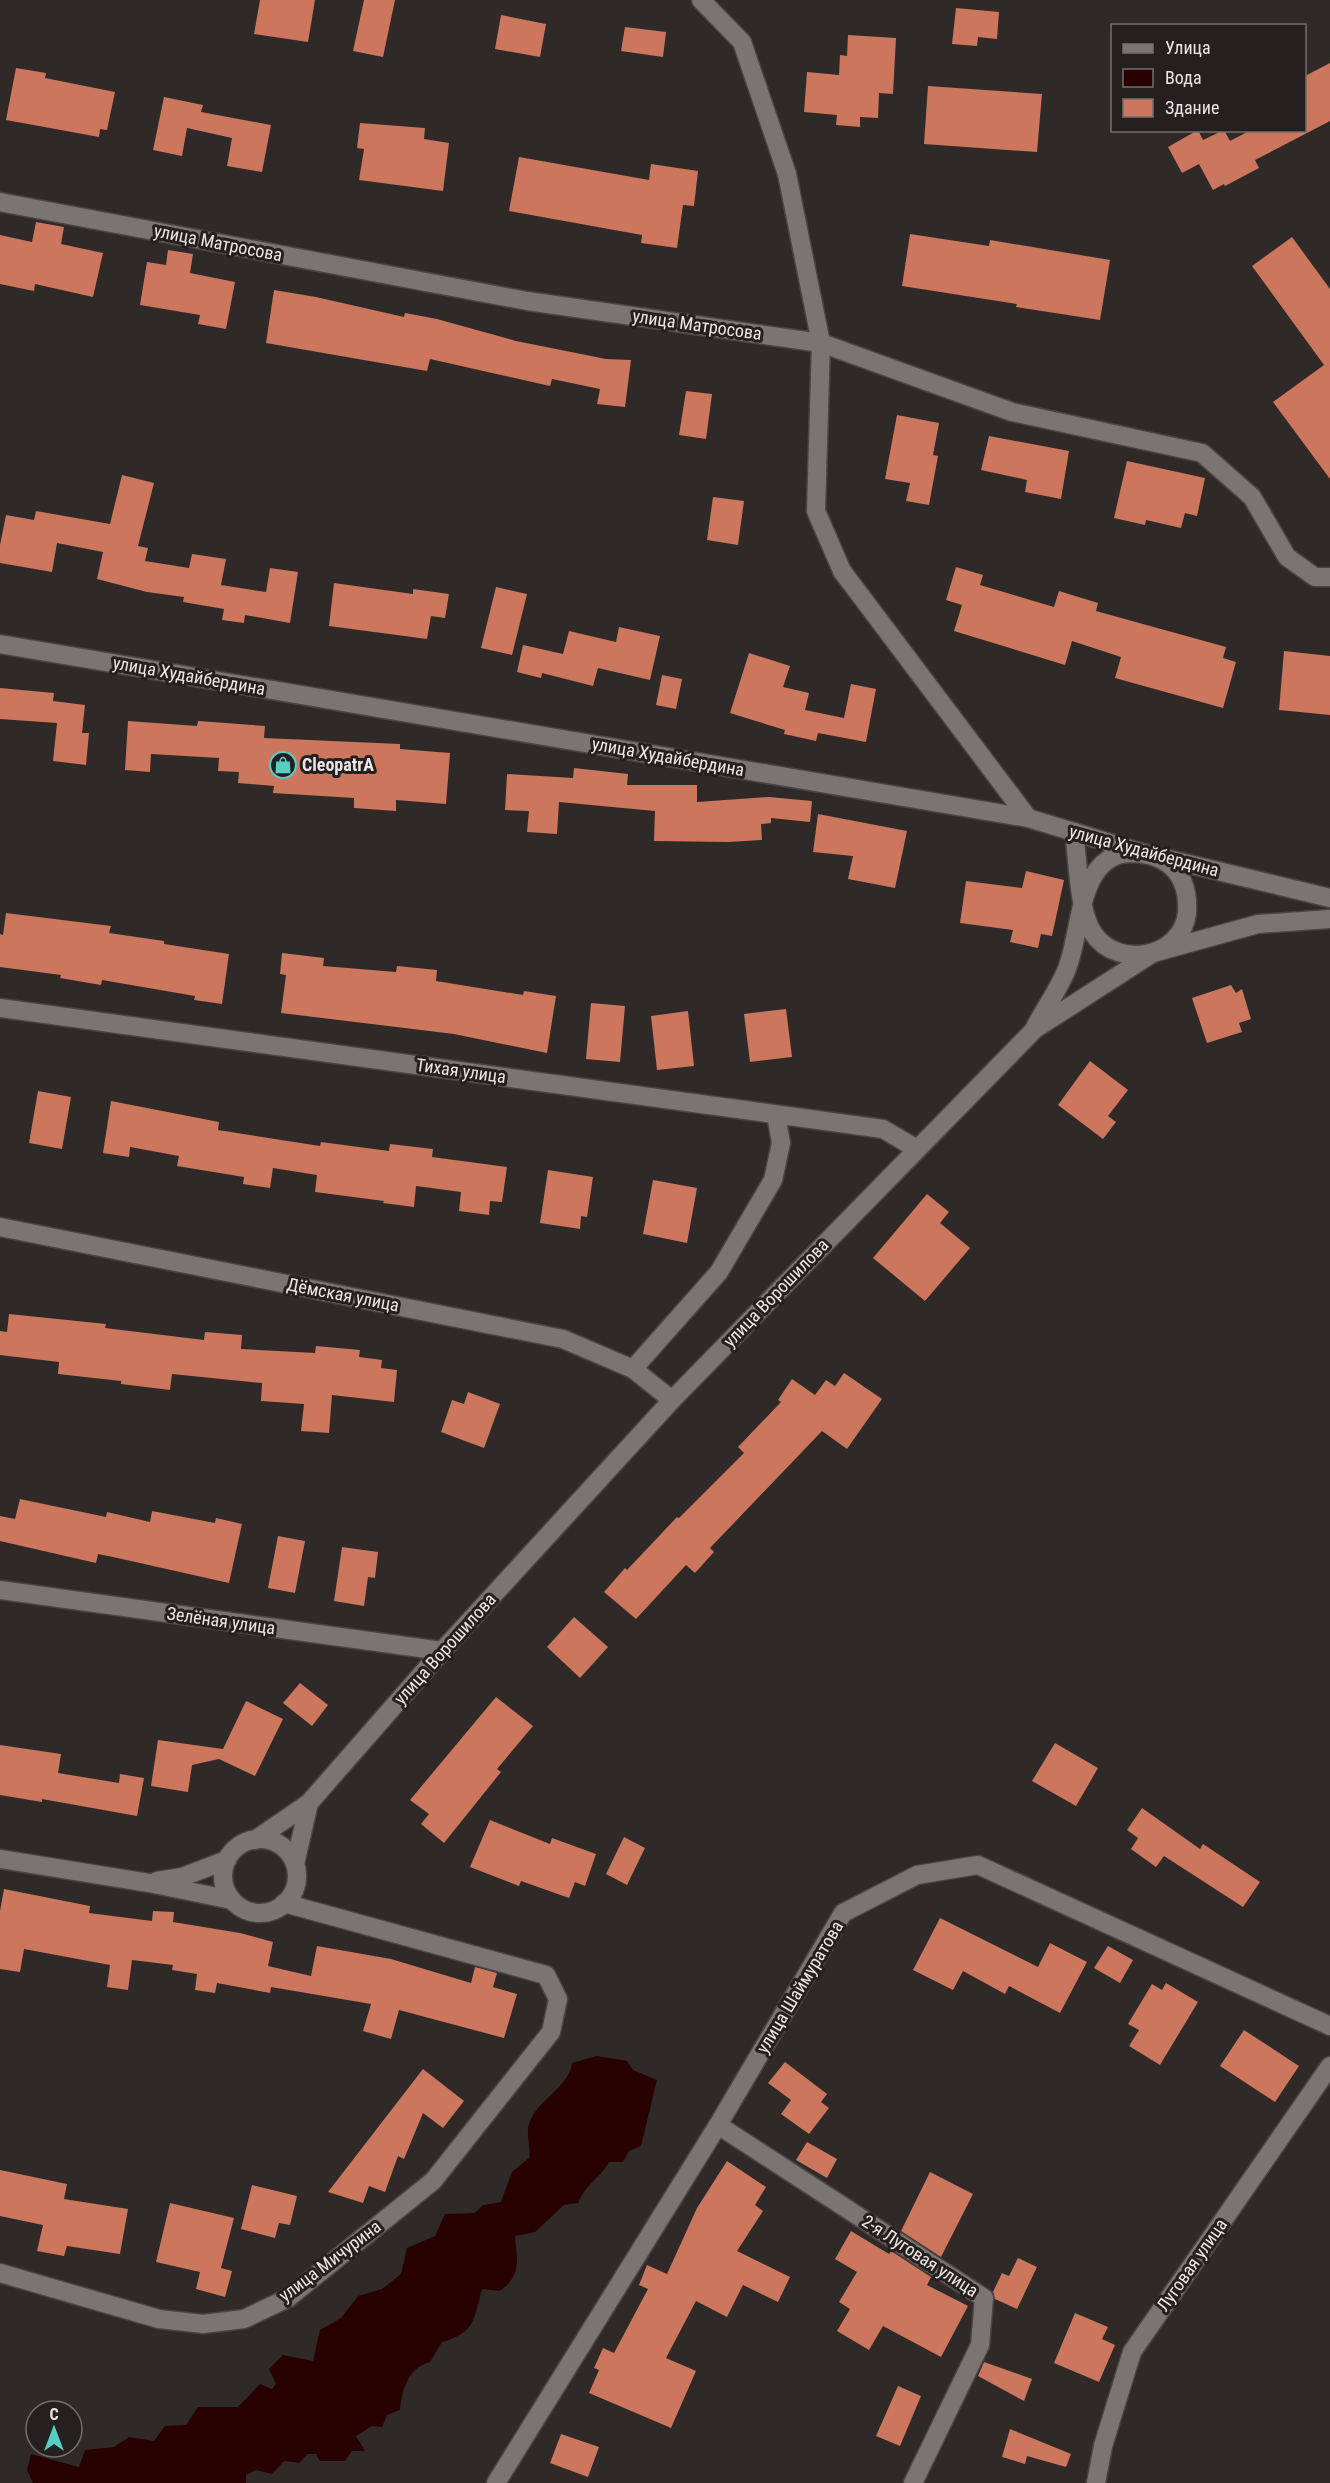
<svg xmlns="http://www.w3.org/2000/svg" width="1330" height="2483" viewBox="0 0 1330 2483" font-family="'Roboto Condensed',sans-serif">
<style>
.water{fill:#280200}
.building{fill:#cb765d}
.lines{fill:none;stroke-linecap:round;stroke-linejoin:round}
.minor-casing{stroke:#494544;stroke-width:21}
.minor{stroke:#7a7472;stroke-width:18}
.labels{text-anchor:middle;stroke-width:6;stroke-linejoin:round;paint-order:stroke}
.street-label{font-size:18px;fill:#e9e6e5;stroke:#25201f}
.poi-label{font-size:18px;font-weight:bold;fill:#e9e6e5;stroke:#25201f;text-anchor:start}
</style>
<rect width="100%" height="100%" fill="#2f2a28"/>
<!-- water -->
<path class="water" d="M 597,2056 L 627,2061 L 633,2070 L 657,2080 L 641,2146 L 629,2151 L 623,2162 L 609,2162 C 597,2182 587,2182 578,2203 L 564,2205 L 535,2232 L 515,2236 C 517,2260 522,2275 500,2291 L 482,2289 C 474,2319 475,2333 442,2342 L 430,2362 C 408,2368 402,2389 400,2410 L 387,2415 L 382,2427 L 372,2426 L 356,2436 L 365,2451 L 352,2451 L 345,2461 L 320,2461 L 316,2454 L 308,2454 L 299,2463 L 284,2461 L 272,2474 L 256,2470 L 246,2475 L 246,2483 L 33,2483 L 27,2470 L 31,2454 L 79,2467 L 85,2450 L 114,2447 L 129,2437 L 154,2441 L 165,2426 L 186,2425 L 198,2407 L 238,2407 L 260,2384 L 272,2389 L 276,2384 L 269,2369 L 283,2355 L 313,2361 L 320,2330 L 341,2318 L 358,2296 L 382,2289 L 401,2274 L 407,2248 L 435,2236 L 445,2214 L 475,2213 L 483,2205 L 501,2202 L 512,2172 L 530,2157 C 530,2147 526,2133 529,2124 C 537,2099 569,2088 572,2063 Z"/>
<!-- building -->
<g class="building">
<path d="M 260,0 L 315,0 L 308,42 L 254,34 Z"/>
<path d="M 364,0 L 395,0 L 383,57 L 353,51 Z"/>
<path d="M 956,8 L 999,12 L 997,39 L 978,37 L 977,46 L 952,44 Z"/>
<path d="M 501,15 L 546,24 L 540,57 L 495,49 Z"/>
<path d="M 625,27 L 666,32 L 663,57 L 621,51 Z"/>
<path d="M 848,35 L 896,38 L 893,94 L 879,93 L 878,118 L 860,117 L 860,127 L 836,125 L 837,115 L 804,112 L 807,72 L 839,75 L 840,55 L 847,56 Z"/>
<path d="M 1330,63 L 1330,121 L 1255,160 L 1259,168 L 1225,186 L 1224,184 L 1213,190 L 1199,164 L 1182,173 L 1168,147 L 1198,130 L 1203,140 L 1224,130 L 1230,141 L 1251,130 L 1305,130 L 1305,76 Z"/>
<path d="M 16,68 L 46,73 L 45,78 L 115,92 L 107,130 L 100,129 L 99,137 L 6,120 Z"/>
<path d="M 928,86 L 1042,94 L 1037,152 L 924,144 Z"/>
<path d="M 164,97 L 203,105 L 201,112 L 271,125 L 262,172 L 227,166 L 232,138 L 187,128 L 182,156 L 153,150 Z"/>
<path d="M 360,123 L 425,128 L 424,139 L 449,143 L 443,191 L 359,180 L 364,149 L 357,148 Z"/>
<path d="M 519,157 L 649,180 L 651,164 L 698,171 L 694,206 L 683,205 L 677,248 L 641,243 L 642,235 L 509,211 Z"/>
<path d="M 36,222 L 64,227 L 61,244 L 103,253 L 93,297 L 35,284 L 34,291 L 0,284 L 0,235 L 32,242 Z"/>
<path d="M 910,234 L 989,246 L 990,240 L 1110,260 L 1100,320 L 1016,307 L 1017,304 L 902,286 Z"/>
<path d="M 1292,237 L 1330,289 L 1330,479 L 1273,402 L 1324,365 L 1252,266 Z"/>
<path d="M 168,250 L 193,254 L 190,273 L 235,282 L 226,329 L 198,324 L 200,315 L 140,305 L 147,262 L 166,265 Z"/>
<path d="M 274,290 L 316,297 L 404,317 L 405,313 L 437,319 L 516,341 L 606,359 L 631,360 L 625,407 L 597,404 L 600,389 L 552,379 L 550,386 L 430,359 L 427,371 L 266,343 Z"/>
<path d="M 686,391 L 712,394 L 706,439 L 679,435 Z"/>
<path d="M 897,415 L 939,423 L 933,455 L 938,456 L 929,505 L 906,501 L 910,483 L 885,479 Z"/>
<path d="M 989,436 L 1069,451 L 1061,499 L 1025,492 L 1027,480 L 981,470 Z"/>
<path d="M 1127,461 L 1205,478 L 1197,516 L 1185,513 L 1181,528 L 1146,520 L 1145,525 L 1114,518 Z"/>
<path d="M 122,475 L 154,483 L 138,546 L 148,548 L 145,561 L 189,568 L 192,554 L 226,559 L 221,585 L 266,592 L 270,568 L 298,572 L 290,623 L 245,615 L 244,623 L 222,620 L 224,609 L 183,602 L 184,597 L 147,592 L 97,579 L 103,552 L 57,543 L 52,572 L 0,563 L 0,545 L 6,515 L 34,520 L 36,511 L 110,524 Z"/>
<path d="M 713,497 L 744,501 L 738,545 L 707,540 Z"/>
<path d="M 956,567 L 983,575 L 980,585 L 1054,607 L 1059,591 L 1098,603 L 1096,611 L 1226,647 L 1223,658 L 1236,662 L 1223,708 L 1115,678 L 1121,657 L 1072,641 L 1065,665 L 954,631 L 962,605 L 946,600 Z"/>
<path d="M 334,583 L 413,594 L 413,589 L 449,594 L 445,618 L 431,616 L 427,639 L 329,626 Z"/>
<path d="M 496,587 L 527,594 L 512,655 L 481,648 Z"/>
<path d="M 619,627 L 660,636 L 650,680 L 598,668 L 593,686 L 542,673 L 541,678 L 517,672 L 523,645 L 563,654 L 569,631 L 616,642 Z"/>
<path d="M 1284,651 L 1330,656 L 1330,715 L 1279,710 Z"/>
<path d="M 749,653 L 790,666 L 783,687 L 809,693 L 805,710 L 844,718 L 851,684 L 876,689 L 866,742 L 818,733 L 816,741 L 784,734 L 785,730 L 730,713 Z"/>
<path d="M 662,675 L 682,679 L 676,709 L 656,705 Z"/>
<path d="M 0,688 L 54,693 L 53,701 L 85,705 L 82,733 L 89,733 L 86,765 L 53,761 L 57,723 L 0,719 Z"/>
<path d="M 128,721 L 197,726 L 198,721 L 265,726 L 264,738 L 400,744 L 400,749 L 450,753 L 446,804 L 396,800 L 396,811 L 354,808 L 354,798 L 273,793 L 274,786 L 238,783 L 239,772 L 218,771 L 219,758 L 151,754 L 150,772 L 125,770 Z"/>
<path d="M 574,768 L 628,774 L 627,785 L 697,785 L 697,802 L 769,797 L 812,801 L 810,822 L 771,818 L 771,823 L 761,824 L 762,840 L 728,842 L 654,841 L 655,811 L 559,802 L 557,834 L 527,832 L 529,811 L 505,810 L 507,774 L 573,778 Z"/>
<path d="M 818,814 L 907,831 L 895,888 L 848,879 L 853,856 L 813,852 Z"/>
<path d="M 1026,871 L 1064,880 L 1052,936 L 1041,934 L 1038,948 L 1010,942 L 1013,930 L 960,923 L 966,881 L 1022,888 Z"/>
<path d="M 6,913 L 111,926 L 109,933 L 164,941 L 164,944 L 229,954 L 222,1004 L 194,1000 L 195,996 L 102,980 L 101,985 L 60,978 L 61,975 L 0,967 L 0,934 L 3,935 Z"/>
<path d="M 282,953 L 324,958 L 323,966 L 396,972 L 397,966 L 437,970 L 436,981 L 523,995 L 524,991 L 556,996 L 547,1053 L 454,1034 L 281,1013 L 286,975 L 280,974 Z"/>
<path d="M 1231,985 L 1236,993 L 1242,989 L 1251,1019 L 1239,1023 L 1242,1032 L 1207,1043 L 1192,998 Z"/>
<path d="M 591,1003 L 625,1006 L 620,1062 L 586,1059 Z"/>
<path d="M 786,1009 L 792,1057 L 750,1062 L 744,1014 Z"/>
<path d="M 688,1011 L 694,1066 L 657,1070 L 651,1016 Z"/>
<path d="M 1090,1061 L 1128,1090 L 1108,1116 L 1116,1122 L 1103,1139 L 1058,1105 Z"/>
<path d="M 38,1091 L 71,1097 L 62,1149 L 29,1143 Z"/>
<path d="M 111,1101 L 219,1122 L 218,1130 L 320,1146 L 321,1142 L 389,1151 L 390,1144 L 433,1149 L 432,1157 L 507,1167 L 502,1202 L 490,1201 L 489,1215 L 459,1211 L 461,1192 L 416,1186 L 414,1207 L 383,1203 L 384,1201 L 315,1192 L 317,1175 L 273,1168 L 270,1188 L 243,1184 L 244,1177 L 177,1166 L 179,1156 L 130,1147 L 129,1157 L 103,1153 Z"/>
<path d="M 548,1170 L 593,1177 L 587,1217 L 581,1216 L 580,1229 L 540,1223 Z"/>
<path d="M 653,1180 L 697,1188 L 687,1243 L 643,1234 Z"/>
<path d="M 927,1194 L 949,1212 L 940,1223 L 970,1248 L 925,1301 L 873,1258 Z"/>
<path d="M 9,1314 L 106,1324 L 105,1328 L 204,1340 L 205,1332 L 242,1335 L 241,1349 L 315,1353 L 316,1346 L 360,1350 L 359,1357 L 382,1360 L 381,1368 L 397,1370 L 394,1402 L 332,1395 L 329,1433 L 301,1431 L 304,1404 L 261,1401 L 262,1383 L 172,1374 L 170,1390 L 121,1384 L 121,1381 L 58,1374 L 59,1362 L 0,1355 L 0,1331 L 7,1332 Z"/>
<path d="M 844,1373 L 882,1399 L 847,1449 L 822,1431 L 710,1548 L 714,1552 L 695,1573 L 686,1565 L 636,1619 L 604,1592 L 625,1568 L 627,1570 L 677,1517 L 679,1518 L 744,1453 L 738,1447 L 781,1402 L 778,1400 L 792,1379 L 815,1395 L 826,1380 L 835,1386 Z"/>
<path d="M 468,1392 L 500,1404 L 484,1448 L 441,1432 L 452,1400 L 464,1404 Z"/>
<path d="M 20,1499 L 106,1517 L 107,1512 L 150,1522 L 152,1511 L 215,1523 L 216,1518 L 242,1524 L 229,1583 L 113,1557 L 98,1554 L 96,1563 L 0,1541 L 0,1516 L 15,1519 Z"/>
<path d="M 278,1536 L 305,1541 L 295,1593 L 268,1588 Z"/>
<path d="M 342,1547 L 378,1552 L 375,1578 L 368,1577 L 364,1606 L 334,1601 Z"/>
<path d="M 574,1617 L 608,1647 L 580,1678 L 547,1647 Z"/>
<path d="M 300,1683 L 328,1705 L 312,1726 L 283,1703 Z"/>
<path d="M 496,1697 L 533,1726 L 497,1769 L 501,1772 L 444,1843 L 421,1824 L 429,1814 L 410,1800 Z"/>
<path d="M 246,1701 L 283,1719 L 255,1776 L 219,1759 L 192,1765 L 188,1792 L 151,1786 L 158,1740 L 223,1749 Z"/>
<path d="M 1055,1743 L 1098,1768 L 1076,1806 L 1032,1781 Z"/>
<path d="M 0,1745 L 61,1754 L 58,1773 L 119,1783 L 120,1774 L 144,1778 L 137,1816 L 42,1799 L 42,1802 L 0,1795 Z"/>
<path d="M 1142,1808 L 1200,1849 L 1203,1844 L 1260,1882 L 1243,1907 L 1164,1856 L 1156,1867 L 1131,1849 L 1138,1838 L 1127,1830 Z"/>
<path d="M 490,1820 L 550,1844 L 552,1838 L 596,1854 L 585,1886 L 575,1882 L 569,1898 L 521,1881 L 519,1886 L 470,1867 Z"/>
<path d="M 624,1837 L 645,1848 L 627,1885 L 606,1874 Z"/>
<path d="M 4,1889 L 90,1906 L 89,1913 L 152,1921 L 153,1911 L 174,1912 L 173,1922 L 240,1933 L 273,1942 L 268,1966 L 311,1976 L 317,1946 L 391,1959 L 471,1983 L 475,1967 L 497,1973 L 493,1987 L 517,1994 L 504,2038 L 399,2010 L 391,2039 L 363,2031 L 371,2004 L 271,1987 L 270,1993 L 217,1983 L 215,1993 L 195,1990 L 197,1974 L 172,1970 L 173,1965 L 132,1960 L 128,1990 L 107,1987 L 110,1965 L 24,1949 L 20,1972 L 0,1969 L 0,1911 Z"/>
<path d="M 940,1918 L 1038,1967 L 1050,1943 L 1087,1962 L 1060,2013 L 1009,1986 L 1005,1994 L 963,1971 L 953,1990 L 913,1970 Z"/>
<path d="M 1108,1946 L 1133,1960 L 1120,1983 L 1094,1968 Z"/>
<path d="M 1166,1983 L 1198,2002 L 1160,2065 L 1129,2046 L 1139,2030 L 1128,2024 L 1152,1984 L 1162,1990 Z"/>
<path d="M 1244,2030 L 1299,2066 L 1275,2102 L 1220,2066 Z"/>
<path d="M 785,2062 L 827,2094 L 821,2102 L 829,2108 L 809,2134 L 781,2114 L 791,2100 L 768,2083 Z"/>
<path d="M 423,2069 L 464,2101 L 443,2128 L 423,2113 L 404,2159 L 398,2156 L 385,2192 L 369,2186 L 363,2203 L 328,2192 Z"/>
<path d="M 807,2142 L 837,2159 L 827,2178 L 796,2160 Z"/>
<path d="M 727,2161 L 766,2187 L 755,2205 L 763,2211 L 737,2251 L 790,2277 L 778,2302 L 743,2285 L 727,2317 L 696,2301 L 666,2358 L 696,2371 L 671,2428 L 589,2393 L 599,2370 L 594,2368 L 603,2348 L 614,2353 L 648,2289 L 639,2285 L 647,2265 L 667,2274 L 697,2208 Z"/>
<path d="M 0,2170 L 67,2184 L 64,2199 L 128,2209 L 120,2254 L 67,2246 L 64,2256 L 37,2251 L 43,2225 L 0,2216 Z"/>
<path d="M 930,2172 L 973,2194 L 941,2257 L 901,2231 Z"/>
<path d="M 252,2185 L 297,2196 L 290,2225 L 279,2223 L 275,2238 L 241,2229 Z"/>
<path d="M 170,2203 L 234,2218 L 221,2268 L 232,2271 L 225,2297 L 196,2289 L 200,2272 L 156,2262 Z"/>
<path d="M 851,2231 L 889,2254 L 891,2251 L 931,2277 L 927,2285 L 968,2306 L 941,2357 L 883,2326 L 869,2350 L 837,2331 L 850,2309 L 839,2302 L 857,2272 L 835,2259 Z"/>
<path d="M 1018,2258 L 1037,2267 L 1017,2309 L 995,2299 L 993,2292 L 1002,2273 L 1009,2276 Z"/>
<path d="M 1075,2313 L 1108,2327 L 1102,2339 L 1115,2345 L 1099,2382 L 1054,2363 Z"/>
<path d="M 984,2362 L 1032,2379 L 1024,2401 L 978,2376 Z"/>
<path d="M 898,2386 L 921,2396 L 900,2446 L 876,2436 Z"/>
<path d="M 1010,2429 L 1071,2454 L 1066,2467 L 1027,2456 L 1025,2464 L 1002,2457 Z"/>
<path d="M 561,2434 L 599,2447 L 588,2477 L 550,2463 Z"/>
</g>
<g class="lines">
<defs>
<g id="minor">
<path d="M 701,0 L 742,42 L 787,174 L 821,343 L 816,511 L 842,571 L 1028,818"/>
<path d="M 0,202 L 527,301 L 821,343 L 1012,412 L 1202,453 L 1252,497 L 1287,557 L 1315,577 L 1330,577"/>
<path d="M 0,644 L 1028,818 L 1143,853 L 1330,898"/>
<path d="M 0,1008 L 883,1129 L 917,1149"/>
<path d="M 1035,1027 C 1045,1009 1058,990 1066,971 C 1082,936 1076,855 1130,853 C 1146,853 1160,856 1172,867 C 1185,879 1188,897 1187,913 C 1182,958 1117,970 1093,933 C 1078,910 1078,860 1074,832"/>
<path d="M 0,1227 L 563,1339 L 633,1369 L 672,1400"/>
<path d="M 633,1369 L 719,1272 L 773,1180 L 781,1143 L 776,1115"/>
<path d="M 0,1590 L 442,1651"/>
<circle cx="260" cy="1876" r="37"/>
<path d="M 255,1840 L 309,1803 L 442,1651 L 672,1400 L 1035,1029 L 1153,953 L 1258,924 L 1330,919"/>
<path d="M 0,1859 L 149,1883 L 232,1900"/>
<path d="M 295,1864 L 309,1803"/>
<path d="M 157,1881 L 182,1877 L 227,1860"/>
<path d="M 718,2125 L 984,2298 L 980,2345 L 913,2483"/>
<path d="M 0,2273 L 159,2319 L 203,2324 L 244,2319 L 288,2298 L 433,2181 L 551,2032 L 558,1999 L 546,1975 L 284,1903"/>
<path d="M 496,2483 L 718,2125 L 843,1913 L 917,1875 L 978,1865 L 1330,2026"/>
<path d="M 1096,2483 L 1103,2446 L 1132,2352 L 1330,2066"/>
</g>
</defs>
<!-- minor casing -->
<use href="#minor" class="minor-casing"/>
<!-- minor -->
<use href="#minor" class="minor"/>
</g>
<!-- icons -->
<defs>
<symbol id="shop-ring" viewBox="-11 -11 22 22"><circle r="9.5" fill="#25201f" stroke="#56cec3" stroke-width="1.5"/><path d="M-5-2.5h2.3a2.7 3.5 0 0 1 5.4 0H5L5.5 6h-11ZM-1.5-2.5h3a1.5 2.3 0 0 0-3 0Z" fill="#56cec3"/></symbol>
</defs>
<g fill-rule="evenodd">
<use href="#shop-ring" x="268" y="750" width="30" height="30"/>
</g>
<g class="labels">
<!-- street labels -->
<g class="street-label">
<text transform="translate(218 243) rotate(11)" y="6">улица Матросова</text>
<text transform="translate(697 325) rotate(8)" y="6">улица Матросова</text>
<text transform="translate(189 676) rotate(10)" y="6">улица Худайбердина</text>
<text transform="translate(668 757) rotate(10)" y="6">улица Худайбердина</text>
<text transform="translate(1144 851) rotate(15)" y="6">улица Худайбердина</text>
<text transform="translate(461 1071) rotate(8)" y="6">Тихая улица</text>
<text transform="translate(776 1293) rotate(-46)" y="6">улица Ворошилова</text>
<text transform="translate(343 1295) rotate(11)" y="6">Дёмская улица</text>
<text transform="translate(221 1621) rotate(8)" y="6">Зелёная улица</text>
<text transform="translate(445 1649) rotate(-48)" y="6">улица Ворошилова</text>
<text transform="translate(800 1987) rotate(-59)" y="6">улица Шаймуратова</text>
<text transform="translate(920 2256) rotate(33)" y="6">2-я Луговая улица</text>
<text transform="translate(330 2261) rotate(-37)" y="6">улица Мичурина</text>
<text transform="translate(1192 2265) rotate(-55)" y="6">Луговая улица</text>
</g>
<!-- poi labels -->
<g class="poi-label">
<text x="302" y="771">CleopatrA</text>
</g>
</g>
<!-- legend -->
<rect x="1111" y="24" width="195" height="108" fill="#25201f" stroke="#736f6e" stroke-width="1.5"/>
<rect x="1123" y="44" width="30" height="9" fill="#7a7472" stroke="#736f6e" stroke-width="1.5"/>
<text x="1165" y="54" font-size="18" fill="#e9e6e5">Улица</text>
<rect x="1123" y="69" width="30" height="18" fill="#280200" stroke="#736f6e" stroke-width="1.5"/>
<text x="1165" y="84" font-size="18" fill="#e9e6e5">Вода</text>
<rect x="1123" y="99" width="30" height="18" fill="#cb765d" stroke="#736f6e" stroke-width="1.5"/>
<text x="1165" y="114" font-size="18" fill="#e9e6e5">Здание</text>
<!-- north arrow -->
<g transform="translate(54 2429)"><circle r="28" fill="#25201f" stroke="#736f6e" stroke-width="1.5"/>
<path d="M0-4.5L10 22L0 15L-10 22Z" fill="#56cec3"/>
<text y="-9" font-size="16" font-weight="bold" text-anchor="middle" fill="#e9e6e5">С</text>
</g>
</svg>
